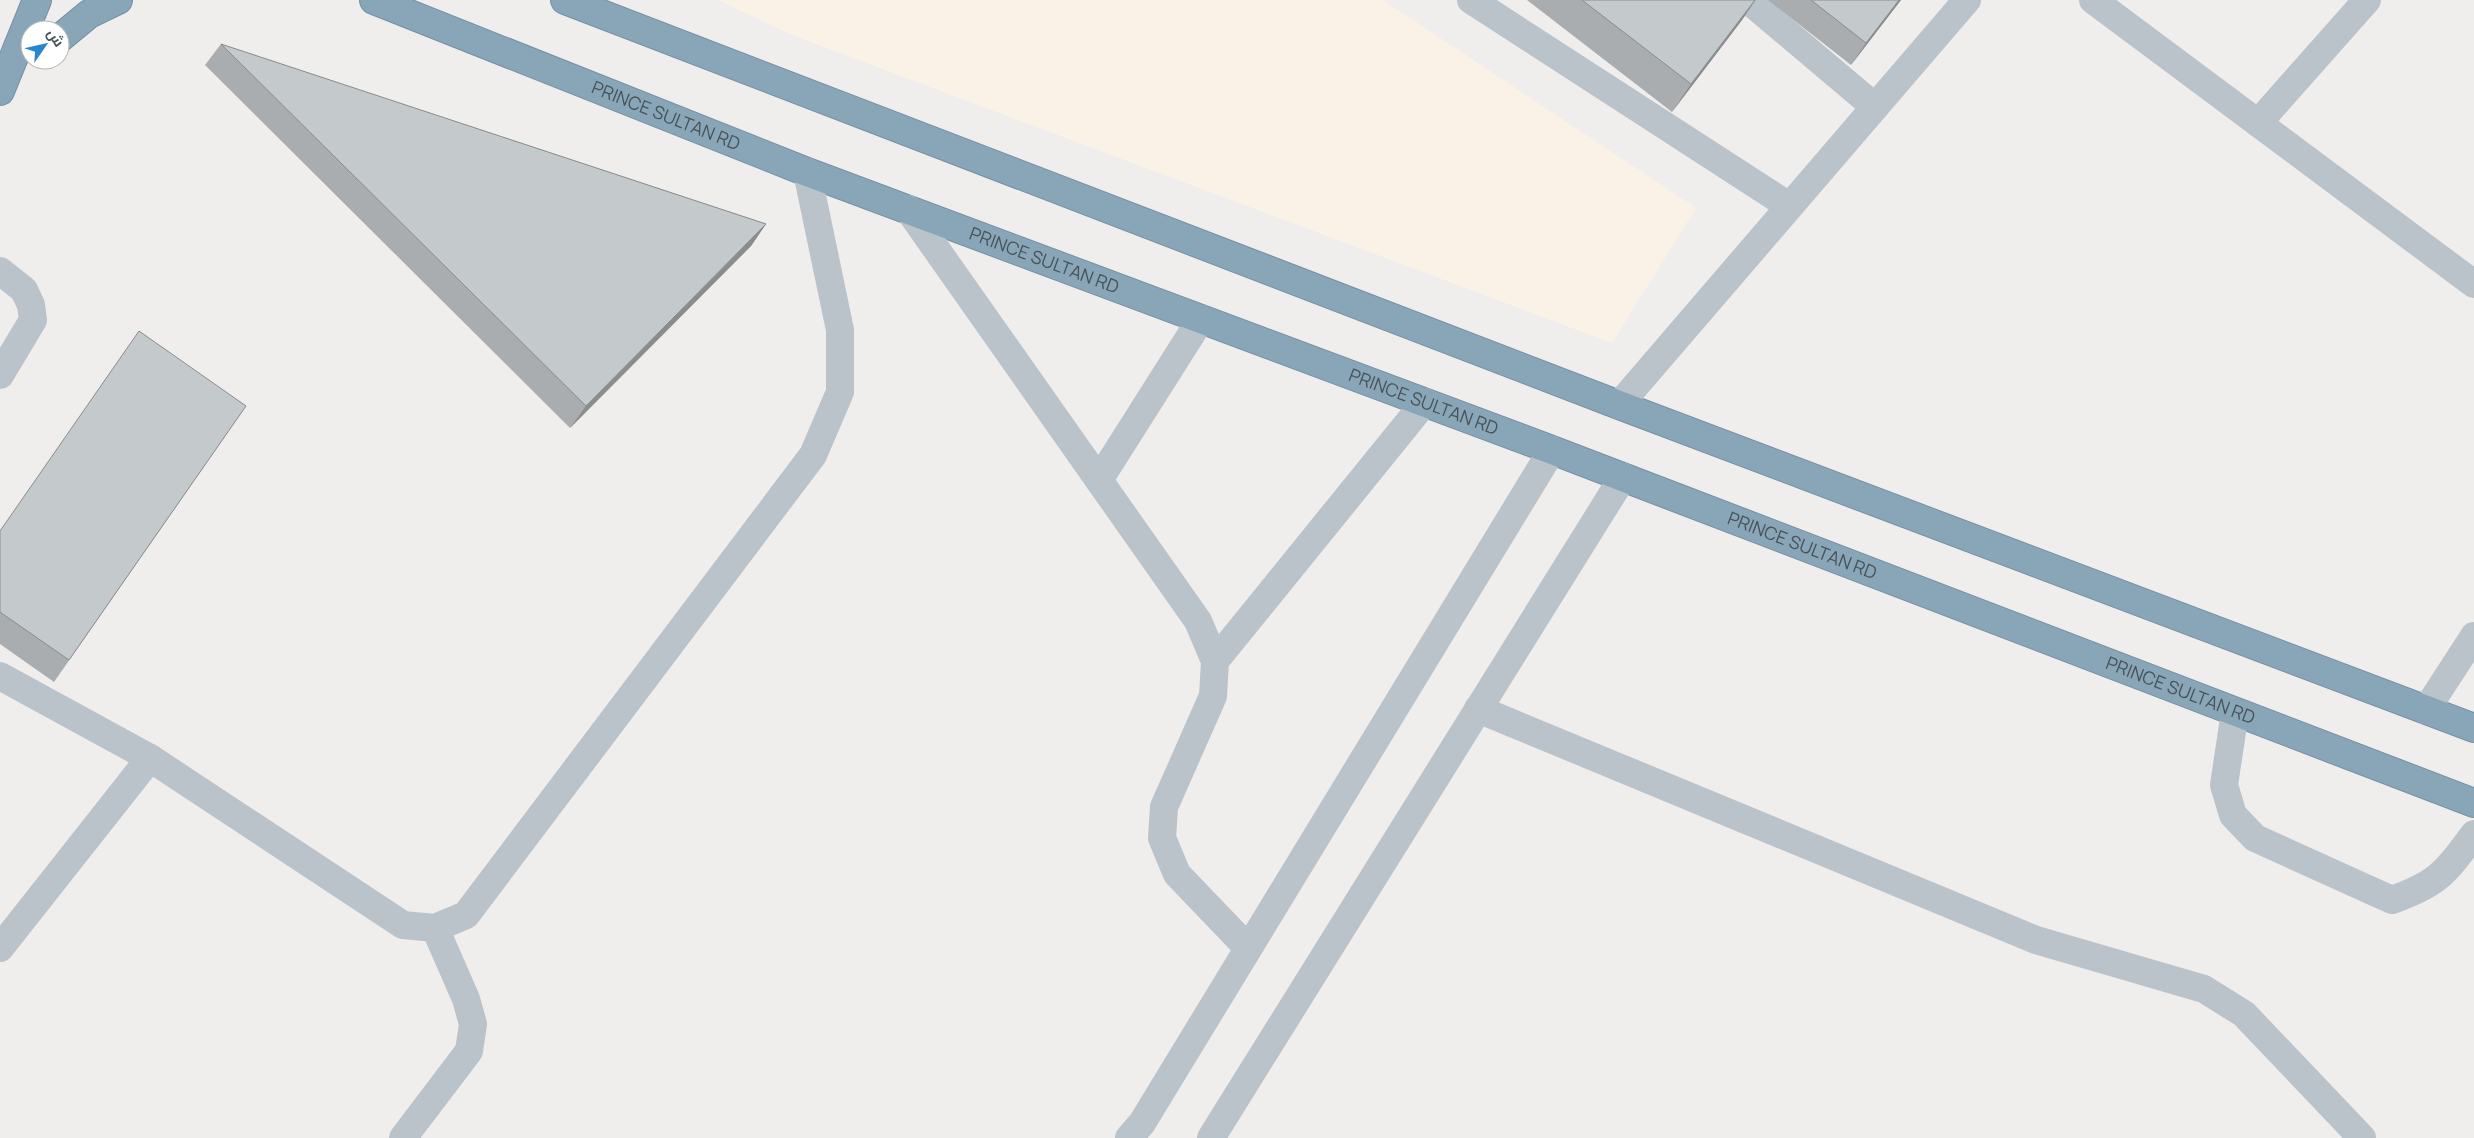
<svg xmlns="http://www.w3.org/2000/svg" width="2474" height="1138" viewBox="0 0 2474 1138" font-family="Manrope,Cairo,sans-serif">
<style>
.commercial{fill:#faf2e7}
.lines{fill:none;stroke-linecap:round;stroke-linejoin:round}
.highway-casing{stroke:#7491a3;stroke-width:30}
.minor{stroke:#bac3c9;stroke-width:28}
.highway{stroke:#89a6b8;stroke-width:28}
.wall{fill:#a9adaf}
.shaded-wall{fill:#898d8f}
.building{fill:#c4c9cc;stroke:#898d8f}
.labels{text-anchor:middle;stroke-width:5;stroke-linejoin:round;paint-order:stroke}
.street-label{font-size:18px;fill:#475359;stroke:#fff}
</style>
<rect width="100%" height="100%" fill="#f0eded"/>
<!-- commercial -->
<path class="commercial" d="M 718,0 L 1383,0 L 1696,208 L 1612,343 L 792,35 Z"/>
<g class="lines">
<defs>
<g id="highway">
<path id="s1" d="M 374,0 L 807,172 L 1552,450 L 2474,803"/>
<path d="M 565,0 L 1619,405 L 2474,728"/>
<path d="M 60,38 L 89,14 L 118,0"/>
<path d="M 0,91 L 37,0"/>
</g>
</defs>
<!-- highway casing -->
<use href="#highway" class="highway-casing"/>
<!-- minor -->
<g class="minor">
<path d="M 1471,0 L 1789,206"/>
<path d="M 1748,0 L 1875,107"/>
<path d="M 2093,0 L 2474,284"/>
<path d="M 2258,123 L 2367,0"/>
<path d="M 908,209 L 1198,621 L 1215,661 L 1213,696 L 1164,807 L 1162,838 L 1177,874 L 1248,948"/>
<path d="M 0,271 L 24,290 L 31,305 L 33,320 L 0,375"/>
<path d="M 1619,405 L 1967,0"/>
<path d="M 1099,480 L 1201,319"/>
<path d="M 1215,661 L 1425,402"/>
<path d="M 0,676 L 150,758 L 403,925 L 435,928 L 466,915 L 813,455 L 840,392 L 840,330 L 807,172"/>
<path d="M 1478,709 L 2036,940 L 2204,989 L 2244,1014 L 2362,1138"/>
<path d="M 2426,710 L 2474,636"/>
<path d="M 2235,712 L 2224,785 L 2233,815 L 2255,838 L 2392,900 C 2439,883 2445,873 2474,834"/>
<path d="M 0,948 L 150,758"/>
<path d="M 403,1138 L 469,1051 L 473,1024 L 466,999 L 435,928"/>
<path d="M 1129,1138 L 1142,1123 L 1552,450"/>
<path d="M 1211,1138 L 1623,477"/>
</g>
<!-- highway -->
<use href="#highway" class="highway"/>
</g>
<!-- wall -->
<g class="wall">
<path d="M 1527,0 L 1756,0 L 1742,20 L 1672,112 Z"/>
<path d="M 1768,0 L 1901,0 L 1851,65 Z"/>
<path d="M 221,44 L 766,224 L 751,246 L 570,428 L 205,65 Z"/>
<path d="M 246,406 L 54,682 L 0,644 L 0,531 Z"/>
</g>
<!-- shaded-wall -->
<g class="shaded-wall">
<path d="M 1755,0 L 1742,20 L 1672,112 L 1691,84 Z"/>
<path d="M 1899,0 L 1901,0 L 1851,65 L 1866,43 Z"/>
<path d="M 766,224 L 751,246 L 570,428 L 586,406 Z"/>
</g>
<!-- building -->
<g class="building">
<path d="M 1582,0 L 1755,0 L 1691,84 Z"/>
<path d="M 1811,0 L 1899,0 L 1866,43 Z"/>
<path d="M 221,44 L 766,224 L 586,406 Z"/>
<path d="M 139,331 L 246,406 L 69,660 L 0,612 L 0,531 Z"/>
</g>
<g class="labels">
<!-- street labels -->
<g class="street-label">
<text dy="6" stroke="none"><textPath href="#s1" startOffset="314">PRINCE SULTAN RD</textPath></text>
<text dy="6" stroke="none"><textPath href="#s1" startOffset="719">PRINCE SULTAN RD</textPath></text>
<text dy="6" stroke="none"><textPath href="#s1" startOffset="1124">PRINCE SULTAN RD</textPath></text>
<text dy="6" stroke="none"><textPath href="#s1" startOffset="1529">PRINCE SULTAN RD</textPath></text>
<text dy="6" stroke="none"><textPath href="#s1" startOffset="1934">PRINCE SULTAN RD</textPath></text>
</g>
</g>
<!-- north arrow -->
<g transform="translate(45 45) rotate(56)"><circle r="24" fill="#ffffff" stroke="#b5babd"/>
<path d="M0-4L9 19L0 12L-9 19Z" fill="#2986ce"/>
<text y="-8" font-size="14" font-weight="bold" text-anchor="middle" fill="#475359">ش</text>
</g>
</svg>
